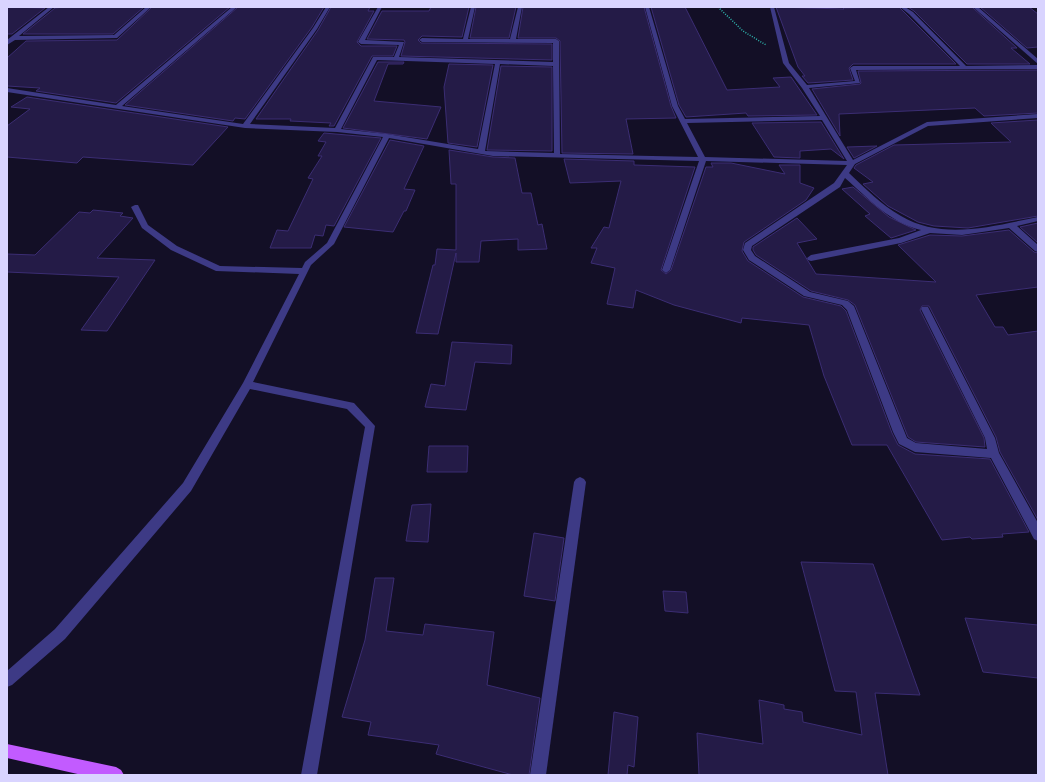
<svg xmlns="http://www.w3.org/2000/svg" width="1045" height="782" viewBox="0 0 1045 782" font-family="Commissioner,sans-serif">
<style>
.building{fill:#241b47;stroke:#3b2d73}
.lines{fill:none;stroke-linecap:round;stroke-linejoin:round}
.path{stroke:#2fb8b0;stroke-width:1.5;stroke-dasharray:1 1.5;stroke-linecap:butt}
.minor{fill:#3d3a85;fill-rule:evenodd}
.major{fill:#c25bff;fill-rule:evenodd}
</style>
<rect width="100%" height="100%" fill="#130f26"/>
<!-- building -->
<g class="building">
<path d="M 7,7 L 45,8 L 12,34 L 7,34 Z"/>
<path d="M 66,7 L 144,7 L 113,34 L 23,34 L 55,8 Z"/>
<path d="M 152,7 L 230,7 L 116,103 L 36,91 L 40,88 L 7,86 L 7,58 L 26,41 L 117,40 Z"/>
<path d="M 238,7 L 324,7 L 312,27 L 245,119 L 235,118 L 233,121 L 125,105 Z"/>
<path d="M 331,7 L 370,7 L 368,11 L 374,11 L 357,42 L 361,46 L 397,46 L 393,56 L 372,56 L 334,126 L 329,126 L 331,123 L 290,121 L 291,119 L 256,119 L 318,30 Z"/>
<path d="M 431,7 L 469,7 L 462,37 L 422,36 L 418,40 L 421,43 L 552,44 L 552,60 L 401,56 L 405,42 L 404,40 L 367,39 L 382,11 L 429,11 Z"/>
<path d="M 476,7 L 516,7 L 509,38 L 470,38 Z"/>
<path d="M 523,7 L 644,7 L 671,106 L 676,118 L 626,119 L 633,154 L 562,153 L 560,41 L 556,38 L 518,38 Z"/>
<path d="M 651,7 L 685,7 L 727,90 L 780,87 L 773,78 L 791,77 L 817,115 L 748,116 L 746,113 L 686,117 L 679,105 Z"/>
<path d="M 776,7 L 844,9 L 843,8 L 899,7 L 956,64 L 853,64 L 849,68 L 853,80 L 808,83 L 802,76 L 805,76 L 798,67 Z"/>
<path d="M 908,7 L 972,7 L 1017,48 L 1011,48 L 1030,64 L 967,64 L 914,11 Z"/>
<path d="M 980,7 L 1029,7 L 1038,14 L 1038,47 L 1027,48 Z"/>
<path d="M 378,62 L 404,62 L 403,64 L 388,64 L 374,101 L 441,107 L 427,139 L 343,128 Z"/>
<path d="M 449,64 L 493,65 L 477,147 L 448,143 L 444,87 Z"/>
<path d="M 501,66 L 552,67 L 552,151 L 487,150 Z"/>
<path d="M 858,71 L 1038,70 L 1038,113 L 984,116 L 975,108 L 839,114 L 840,136 L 812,89 L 860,84 L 861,83 Z"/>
<path d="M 27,97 L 228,127 L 193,165 L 83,157 L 77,163 L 7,157 L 7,126 L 30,109 L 11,107 Z"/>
<path d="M 1038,120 L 1038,216 L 968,228 L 934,226 L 918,222 L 888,206 L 863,184 L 873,182 L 854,168 L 856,165 L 894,145 L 1011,142 L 991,123 Z"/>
<path d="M 821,122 L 844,159 L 831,149 L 800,151 L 800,158 L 774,157 L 752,123 Z"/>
<path d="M 324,133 L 381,138 L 334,226 L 326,225 L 323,236 L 315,235 L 311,248 L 270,248 L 277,230 L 288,231 L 313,179 L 308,178 L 322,156 L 318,156 L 326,142 L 318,141 Z"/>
<path d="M 390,140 L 424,146 L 404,189 L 415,190 L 406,211 L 404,211 L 393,232 L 344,227 Z"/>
<path d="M 877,146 L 854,158 L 847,147 Z"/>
<path d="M 449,150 L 493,157 L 515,158 L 522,193 L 531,193 L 538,225 L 542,224 L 547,249 L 518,250 L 518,239 L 481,241 L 479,262 L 456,262 L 456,253 L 438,334 L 416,333 L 433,265 L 435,265 L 437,249 L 456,250 L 456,184 L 451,184 Z"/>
<path d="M 564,159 L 634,161 L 634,165 L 695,167 L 661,270 L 666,274 L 671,270 L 706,167 L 713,167 L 711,163 L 731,163 L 785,174 L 779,165 L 800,165 L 800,183 L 814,188 L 806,200 L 744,242 L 742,251 L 748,261 L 803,297 L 841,306 L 846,311 L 892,433 L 898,445 L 915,454 L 990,459 L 1029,532 L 1002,534 L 1003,537 L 972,539 L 970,537 L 942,540 L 887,445 L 852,445 L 824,376 L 809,325 L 742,318 L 741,323 L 674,305 L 636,290 L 633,308 L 607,304 L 615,268 L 591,263 L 597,248 L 591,248 L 604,227 L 609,228 L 621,181 L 570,183 Z"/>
<path d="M 853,187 L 889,217 L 916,230 L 891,238 L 865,216 L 870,214 L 842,189 Z"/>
<path d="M 93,210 L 123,213 L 120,216 L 133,218 L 97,258 L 155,260 L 107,331 L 81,330 L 119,277 L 7,272 L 7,254 L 35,255 L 79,212 L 90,213 Z"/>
<path d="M 797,218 L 817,239 L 797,243 L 816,274 L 936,282 L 898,245 L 930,235 L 962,236 L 1009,230 L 1034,252 L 1038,253 L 1038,287 L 976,295 L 995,327 L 1003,327 L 1008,335 L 1038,331 L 1038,520 L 1000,452 L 996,437 L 929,306 L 922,306 L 920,310 L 984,438 L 985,447 L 916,442 L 908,437 L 855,305 L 848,300 L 811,291 L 756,255 L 753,250 L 753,247 Z"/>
<path d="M 1038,223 L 1038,243 L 1020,227 Z"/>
<path d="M 452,342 L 512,345 L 511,364 L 475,362 L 466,410 L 425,407 L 431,384 L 445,386 Z"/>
<path d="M 429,446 L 468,446 L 467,472 L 427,472 Z"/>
<path d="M 431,504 L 428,542 L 406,541 L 412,505 Z"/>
<path d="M 534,533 L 564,538 L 555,601 L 524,596 Z"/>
<path d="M 801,562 L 873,564 L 920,695 L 875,693 L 888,775 L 699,775 L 697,733 L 763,744 L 759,700 L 784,705 L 784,709 L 802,712 L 803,722 L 862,735 L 856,692 L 835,691 Z"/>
<path d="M 375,578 L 394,578 L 386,631 L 423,635 L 425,624 L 494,632 L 487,685 L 540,698 L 529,775 L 513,775 L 436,754 L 439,745 L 368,735 L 371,722 L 342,717 L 365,640 Z"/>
<path d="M 663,591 L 686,592 L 688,613 L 665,611 Z"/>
<path d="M 965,618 L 1038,625 L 1038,678 L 983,672 Z"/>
<path d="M 614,712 L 638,717 L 634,767 L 628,765 L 627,775 L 608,775 Z"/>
</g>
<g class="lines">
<!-- path -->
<path class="path" d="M 718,7 L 743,31 L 766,45"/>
<!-- minor -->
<g class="minor">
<path d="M 49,7 L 54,7 L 19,36 L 114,35 L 146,7 L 151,7 L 117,38 L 15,40 L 7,45 L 7,40 Z"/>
<path d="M 232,7 L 237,7 L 122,106 L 243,124 L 313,28 L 326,7 L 330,7 L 317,29 L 250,124 L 335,128 L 373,57 L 394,57 L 399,45 L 361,44 L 358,42 L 378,7 L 382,7 L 365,40 L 404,42 L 399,57 L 553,62 L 553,43 L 422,42 L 419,40 L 422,38 L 463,39 L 471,7 L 475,7 L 468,39 L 510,39 L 518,7 L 522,7 L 516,39 L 556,39 L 559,41 L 560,154 L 698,157 L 672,106 L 645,7 L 649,7 L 678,106 L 685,119 L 820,116 L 802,88 L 783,63 L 770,7 L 774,7 L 789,63 L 807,85 L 855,81 L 850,68 L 853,66 L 960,66 L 909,14 L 900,7 L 905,7 L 913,12 L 966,66 L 1038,65 L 1038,69 L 856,70 L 860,83 L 809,88 L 853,160 L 927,122 L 1038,114 L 1038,118 L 928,126 L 855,164 L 849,173 C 865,188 881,205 901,216 C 943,241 993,226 1038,217 L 1038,221 L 1017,226 L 1038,245 L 1038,252 L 1035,251 L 1009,228 L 962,235 L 930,233 L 901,243 L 811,261 L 808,260 L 807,258 L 811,255 L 899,238 L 921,230 C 890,223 868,198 845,178 L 840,187 L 752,246 L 751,250 L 755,256 L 810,292 L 848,301 L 854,306 L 907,438 L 916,443 L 987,449 L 985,438 L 921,309 L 922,307 L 928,307 L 995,438 L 999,453 L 1038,523 L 1038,541 L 1034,539 L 991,458 L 915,452 L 899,444 L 893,432 L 847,310 L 842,305 L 804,296 L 749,260 L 743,250 L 745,243 L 834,183 L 847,165 L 706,161 L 670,270 L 666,273 L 662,270 L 699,161 L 493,156 L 389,138 L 334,244 L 311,265 L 253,382 L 354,403 L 375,426 L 317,775 L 301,775 L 365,427 L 347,409 L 250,389 L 191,491 L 65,639 L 12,685 L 7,687 L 7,671 L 55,629 L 183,483 L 243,383 L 299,274 L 216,271 L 171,250 L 142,228 L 131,207 L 135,205 L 138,205 L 148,225 L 177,246 L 220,266 L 302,268 L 305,262 L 327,243 L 383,137 L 337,132 L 245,128 L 7,92 L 7,88 L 116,105 ZM 377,60 L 495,64 L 478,149 L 387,134 L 341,129 ZM 500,64 L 553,66 L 554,153 L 485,151 ZM 822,120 L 847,161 L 705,157 L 687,123 Z"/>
<path d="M 973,7 L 978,7 L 1038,59 L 1038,64 Z"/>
<path d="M 580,477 L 584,479 L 586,482 L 546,775 L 530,775 L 574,482 L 576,479 Z"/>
</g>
<!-- major -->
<path class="major" d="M 7,744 L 116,767 L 121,770 L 124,775 L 82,775 L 7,758 Z"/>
</g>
<!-- border -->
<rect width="1045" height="782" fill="none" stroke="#d9d4ff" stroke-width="16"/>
</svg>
